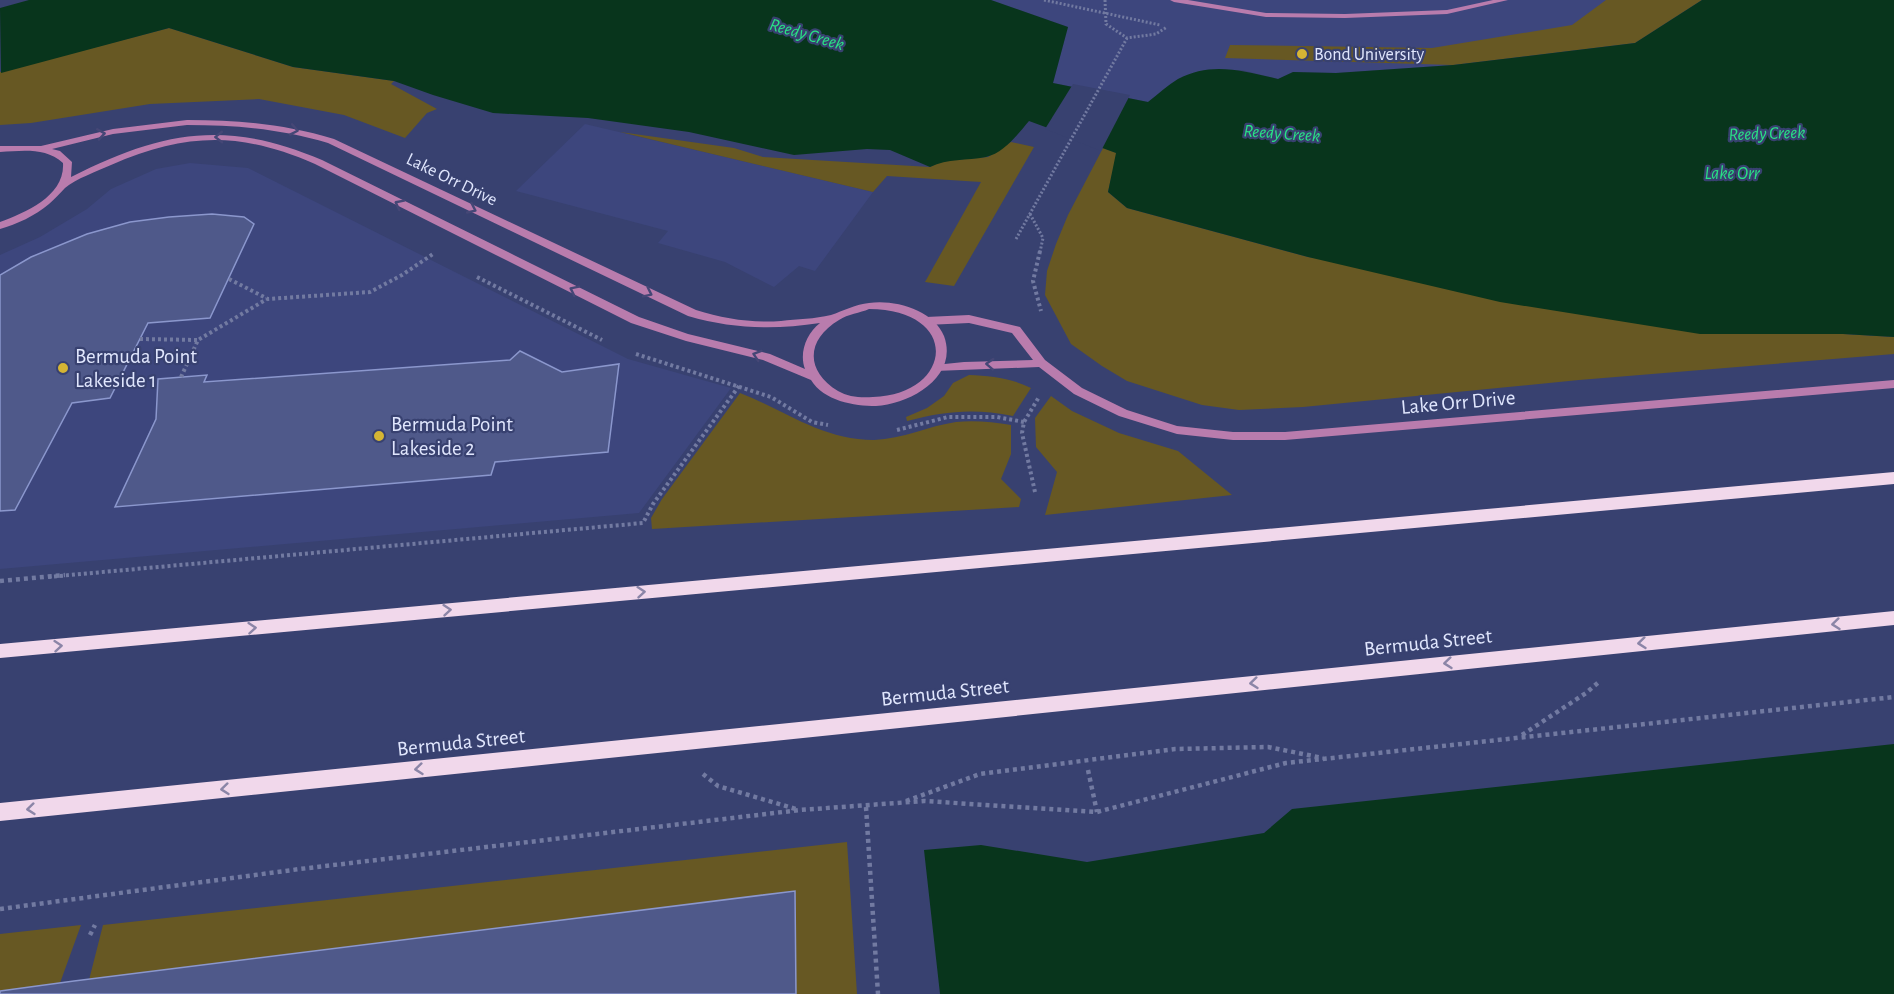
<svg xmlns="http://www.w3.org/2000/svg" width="1894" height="994" viewBox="0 0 1894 994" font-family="'Alegreya Sans',sans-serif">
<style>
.built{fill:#3d467d}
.green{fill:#675823}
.water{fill:#08351c}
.pier{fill:#384170}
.building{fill:#4f598a;stroke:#8b97cd;stroke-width:1.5}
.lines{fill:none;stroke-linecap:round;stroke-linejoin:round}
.path-far2{stroke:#727aa1;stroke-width:3;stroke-dasharray:2 2;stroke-linecap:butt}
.path-far1{stroke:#727aa1;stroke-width:4;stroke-dasharray:3 3;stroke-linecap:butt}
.path{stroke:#727aa1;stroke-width:4.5;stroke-dasharray:4 4;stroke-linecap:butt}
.lane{fill:#b97cad;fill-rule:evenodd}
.street{fill:#b97cad;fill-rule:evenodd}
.primary{fill:#f1d8eb;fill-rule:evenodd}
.oneway{stroke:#454776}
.oneway2{stroke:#8b85a7}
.poi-dot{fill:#d5b534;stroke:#384170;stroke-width:2}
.labels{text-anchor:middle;stroke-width:4.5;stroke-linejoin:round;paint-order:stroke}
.far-water-label{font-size:18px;font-style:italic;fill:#29e285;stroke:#384170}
.far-poi-label{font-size:18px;fill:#e0e6fd;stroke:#384170;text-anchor:start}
.far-street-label{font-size:18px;fill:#e0e6fd;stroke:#384170}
.poi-label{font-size:21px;fill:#e0e6fd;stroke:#384170;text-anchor:start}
.street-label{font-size:21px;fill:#e0e6fd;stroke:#384170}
</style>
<rect width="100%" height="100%" fill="#384170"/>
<!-- built -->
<g class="built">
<path d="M 991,0 L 1702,0 L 1635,43 L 1453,65 L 1336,73 L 1293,72 L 1278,79 L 1242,70 L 1178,79 L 1148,102 L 1053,83 L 1068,27 Z"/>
<path d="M 585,124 L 873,192 L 815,271 L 799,266 L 774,287 L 725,262 L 658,243 L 668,231 L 516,191 Z"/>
<path d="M 190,163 L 248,168 L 628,359 L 731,388 L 639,513 L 0,569 L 0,255 L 40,237 L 87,209 L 111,189 L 156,169 Z"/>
</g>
<!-- green -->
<g class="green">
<path d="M 1606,0 L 1702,0 L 1635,43 L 1453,65 L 1225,58 L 1230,45 L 1432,48 L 1572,25 Z"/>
<path d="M 169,28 L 293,67 L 394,81 L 391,84 L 437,109 L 427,113 L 405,138 L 344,115 L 259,99 L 150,104 L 31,123 L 0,125 L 0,72 Z"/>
<path d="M 620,132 L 734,148 L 763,157 L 930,167 L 942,161 L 988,157 L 1011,142 L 1034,147 L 954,286 L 925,282 L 981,182 L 887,176 L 873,192 Z"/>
<path d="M 1103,148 L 1117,153 L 1108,192 L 1127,208 L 1308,257 L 1843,334 L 1894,337 L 1894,354 L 1579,380 L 1303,407 L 1239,410 L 1202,405 L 1127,381 L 1102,366 L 1071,344 L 1045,295 L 1047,271 L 1056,244 L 1068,215 Z"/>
<path d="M 969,375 C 991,376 1011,378 1031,388 L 1013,416 C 974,408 945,411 907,421 L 906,417 L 927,408 L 944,396 L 953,383 Z"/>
<path d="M 740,393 C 786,411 822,440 874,440 C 903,439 928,426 956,422 C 974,420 993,422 1011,425 L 1011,454 L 1001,479 L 1021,499 L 1019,507 L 652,529 L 651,518 L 662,499 Z"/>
<path d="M 1051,396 L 1072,411 L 1119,433 L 1178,451 L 1232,495 L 1045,515 L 1057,472 L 1036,447 L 1035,418 Z"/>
<path d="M 847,842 L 857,994 L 796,994 L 795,891 L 89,980 L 103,925 Z"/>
<path d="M 81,925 L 60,983 L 0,991 L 0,934 Z"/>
</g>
<!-- water -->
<g class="water">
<path d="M 29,0 L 991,0 L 1068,27 L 1053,83 L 1148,102 C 1158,94 1168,85 1178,79 C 1211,61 1244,71 1278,79 L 1293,72 L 1336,73 L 1453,65 L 1635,43 L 1702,0 L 1894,0 L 1894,337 L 1843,334 L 1700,334 L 1500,302 L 1308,257 L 1127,208 L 1108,192 L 1116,153 L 1029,121 C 1018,134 1004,153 986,157 C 966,161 948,158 930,167 L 890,150 L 867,149 L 794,155 L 689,132 L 588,118 L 493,113 L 433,95 L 394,81 L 293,67 L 169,28 L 1,73 L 0,8 Z"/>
<path d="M 1894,744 L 1894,994 L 940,994 L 924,850 L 981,845 L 1087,862 L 1264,833 L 1292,809 Z"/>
</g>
<!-- pier -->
<path class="pier" d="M 1073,84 L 1130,95 L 1101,151 L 1045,129 Z"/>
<!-- building -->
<g class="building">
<path d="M 212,214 L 244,217 L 254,224 L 210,318 L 148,323 L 110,398 L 72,403 L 15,510 L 0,511 L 0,275 L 31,257 L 87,234 L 130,222 L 169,217 Z"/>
<path d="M 520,351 L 562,372 L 619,364 L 608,452 L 495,462 L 491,475 L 115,507 L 156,419 L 158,379 L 207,375 L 204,382 L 510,360 Z"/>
<path d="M 795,891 L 796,994 L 0,994 L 0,991 L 74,981 Z"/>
</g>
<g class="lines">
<!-- path-far2 -->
<g class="path-far2">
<path d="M 1044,0 L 1160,25"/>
<path d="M 1105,0 L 1106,24 L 1127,38 L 1156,34 L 1167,27"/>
<path d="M 1030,214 L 1043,238 L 1040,252"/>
<path d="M 1016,239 L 1127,38"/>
</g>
<!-- path-far1 -->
<g class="path-far1">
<path d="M 1040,251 L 1033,281 L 1041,311"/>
<path d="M 477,277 L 602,340"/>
<path d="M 229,279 L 268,299 L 370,292 L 402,275 L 433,254"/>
<path d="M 140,339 L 198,340"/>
<path d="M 636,354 L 771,397 L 812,422 L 828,425"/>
<path d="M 181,377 L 198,340 L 267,299"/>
<path d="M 897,430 L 948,417 L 997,417 L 1024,422"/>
<path d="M 1035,492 L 1022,433 L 1024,422 L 1039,397"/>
<path d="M 48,577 L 643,523 L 653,504 L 739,386"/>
</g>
<!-- path -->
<g class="path">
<path d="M 0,581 L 65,575"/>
<path d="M 1522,735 L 1586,693 L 1600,681"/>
<path d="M 1088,770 L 1097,812"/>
<path d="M 703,774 L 718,786 L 796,809"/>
<path d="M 906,801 L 980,774 L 1175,749 L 1268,747 L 1323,758"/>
<path d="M 866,807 L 878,994"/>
<path d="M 0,909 L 300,869 L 800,810 L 924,801 L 1097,812 L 1286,763 L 1894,697"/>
<path d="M 90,935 L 95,925"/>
</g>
<!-- lane -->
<path class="lane" d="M 969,315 L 1020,327 L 1045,360 L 1082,388 L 1127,410 L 1177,426 L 1233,432 L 1285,432 L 1894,380 L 1894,388 L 1285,440 L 1233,440 L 1177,434 L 1119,416 L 1074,394 L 1039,367 L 935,371 L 934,368 L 935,365 L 964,362 L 1033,360 L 1012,333 L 969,323 L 926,325 L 921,321 L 926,317 Z"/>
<!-- street -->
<g class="street">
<path d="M 1170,0 L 1188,0 L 1266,13 L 1345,14 L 1447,10 L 1493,0 L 1508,0 L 1447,14 L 1345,18 L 1266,17 L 1174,2 Z"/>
<path d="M 187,120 C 240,120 284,124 334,139 L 696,310 C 724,319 752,323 781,321 C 797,319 815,319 831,315 C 843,311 856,304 869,303 C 894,299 934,310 944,336 C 959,377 910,404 876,406 C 854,406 824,401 811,380 L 763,360 L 686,341 L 631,323 L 315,164 C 239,131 186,133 111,165 C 98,171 75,179 65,188 C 60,193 55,199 49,204 C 35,216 17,224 0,229 L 0,222 C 26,212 65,196 63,163 C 45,147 22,151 0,152 L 0,146 L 41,146 L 113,129 ZM 187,125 C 236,125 281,129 328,143 L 688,316 C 733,329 774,330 820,323 C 806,334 799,353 805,369 L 770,354 L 688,334 L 639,317 L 322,160 C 226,119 162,131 71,177 L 72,162 L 60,151 L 52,149 L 113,134 ZM 869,309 C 963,310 952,395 873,397 C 861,398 848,397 838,391 C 804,370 807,339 839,320 C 848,314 860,313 869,309 Z"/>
</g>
<!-- primary -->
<g class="primary">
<path d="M 1894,472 L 1894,484 L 0,658 L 0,644 Z"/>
<path d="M 1894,611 L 1894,625 L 0,821 L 0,803 Z"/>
</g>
</g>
<!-- one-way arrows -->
<defs><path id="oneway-chevron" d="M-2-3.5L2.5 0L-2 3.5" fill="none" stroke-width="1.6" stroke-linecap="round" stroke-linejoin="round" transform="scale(1.5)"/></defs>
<g class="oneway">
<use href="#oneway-chevron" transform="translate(294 130) rotate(11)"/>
<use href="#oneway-chevron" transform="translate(101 134) rotate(-9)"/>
<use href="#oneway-chevron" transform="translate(219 137) rotate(179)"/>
<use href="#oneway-chevron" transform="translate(399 204) rotate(-153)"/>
<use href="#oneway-chevron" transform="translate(472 209) rotate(25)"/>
<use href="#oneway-chevron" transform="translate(574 290) rotate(-154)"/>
<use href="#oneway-chevron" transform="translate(648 293) rotate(26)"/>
<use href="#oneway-chevron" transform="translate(757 355) rotate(-162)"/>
<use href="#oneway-chevron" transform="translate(990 364) rotate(-177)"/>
</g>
<g class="oneway2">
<use href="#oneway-chevron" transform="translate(641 592) rotate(-5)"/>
<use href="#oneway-chevron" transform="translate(447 610) rotate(-5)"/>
<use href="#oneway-chevron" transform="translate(1836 624) rotate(174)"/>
<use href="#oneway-chevron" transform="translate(252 628) rotate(-5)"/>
<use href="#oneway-chevron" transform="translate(1642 643) rotate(174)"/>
<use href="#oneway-chevron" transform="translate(58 646) rotate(-5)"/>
<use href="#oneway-chevron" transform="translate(1448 663) rotate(174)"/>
<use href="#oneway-chevron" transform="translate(1254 683) rotate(174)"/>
<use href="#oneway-chevron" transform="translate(419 769) rotate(174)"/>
<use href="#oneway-chevron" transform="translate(225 789) rotate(174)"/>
<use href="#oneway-chevron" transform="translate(31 809) rotate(174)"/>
</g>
<!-- markers -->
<g class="poi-dot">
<circle cx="1302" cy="54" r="6"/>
<circle cx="63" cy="368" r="6"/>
<circle cx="379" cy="436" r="6"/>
</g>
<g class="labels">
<!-- far-water labels -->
<g class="far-water-label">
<text transform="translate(807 34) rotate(16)" y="6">Reedy Creek</text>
<text transform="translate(1282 133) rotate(4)" y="6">Reedy Creek</text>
<text transform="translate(1767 133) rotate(-2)" y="6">Reedy Creek</text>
<text x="1732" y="179">Lake Orr</text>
</g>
<!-- far-poi labels -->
<g class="far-poi-label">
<text x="1314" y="60">Bond University</text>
</g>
<!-- far-street labels -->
<g class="far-street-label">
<text transform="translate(452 179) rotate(26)" y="6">Lake Orr Drive</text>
</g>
<!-- poi labels -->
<g class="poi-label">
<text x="75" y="363">Bermuda Point<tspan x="75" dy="24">Lakeside 1</tspan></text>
<text x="391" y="431">Bermuda Point<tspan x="391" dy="24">Lakeside 2</tspan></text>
</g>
<!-- street labels -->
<g class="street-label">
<text transform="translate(1458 402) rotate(-5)" y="7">Lake Orr Drive</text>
<text transform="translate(1428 642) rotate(-6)" y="7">Bermuda Street</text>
<text transform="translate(945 692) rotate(-6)" y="7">Bermuda Street</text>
<text transform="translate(461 742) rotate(-6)" y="7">Bermuda Street</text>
</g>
</g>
</svg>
